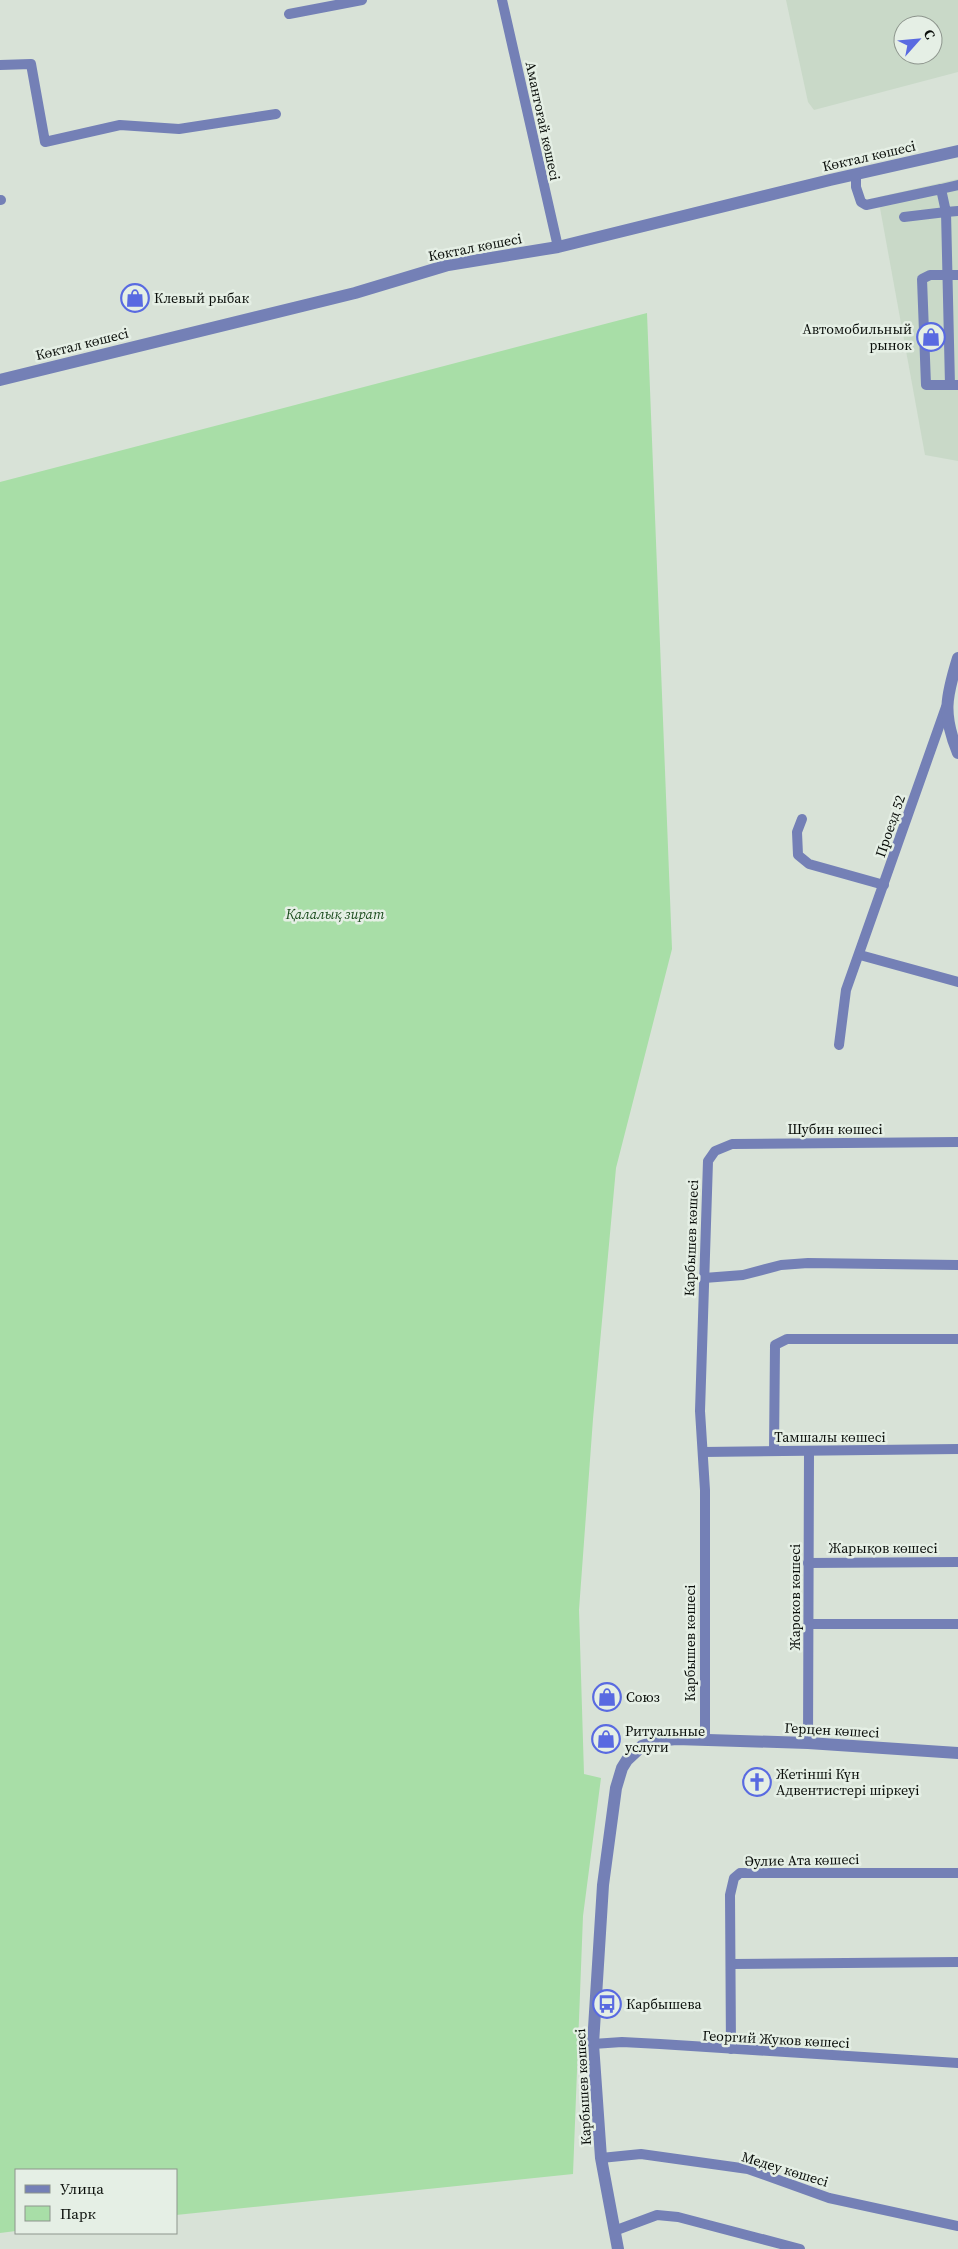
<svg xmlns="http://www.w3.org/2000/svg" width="958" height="2249" viewBox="0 0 958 2249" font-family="'Source Serif 4',serif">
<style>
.built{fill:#c9d9c8;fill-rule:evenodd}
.green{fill:#a8dea7}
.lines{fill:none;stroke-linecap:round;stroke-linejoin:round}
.minor{stroke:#7480b6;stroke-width:10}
.tertiary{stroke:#7480b6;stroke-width:12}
.labels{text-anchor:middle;stroke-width:5;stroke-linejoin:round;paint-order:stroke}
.street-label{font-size:14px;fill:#090d09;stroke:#e5efe5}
.poi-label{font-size:14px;fill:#090d09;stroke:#e5efe5;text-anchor:start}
.park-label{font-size:14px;font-style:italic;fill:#1a4b1c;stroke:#e5efe5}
</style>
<rect width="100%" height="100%" fill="#d8e2d7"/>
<!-- built -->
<g class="built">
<path d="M 786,0 L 958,0 L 958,72 L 814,110 L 808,102 ZM 903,25 L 933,25 L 933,55 L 903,55 Z"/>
<path d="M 958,179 L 958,461 L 925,455 L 878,197 Z"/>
</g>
<!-- green -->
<path class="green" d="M 647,313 L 672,949 L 616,1168 L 593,1419 L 579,1610 L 584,1774 L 601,1778 L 583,1916 L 573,2174 L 176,2215 L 176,2170 L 16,2170 L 16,2231 L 0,2233 L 0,482 Z"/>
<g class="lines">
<!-- minor -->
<g class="minor">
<path d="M 502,0 L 558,247"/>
<path d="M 289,14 L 362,0"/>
<path d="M 0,65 L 31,64 L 45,142 L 120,125 L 179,129 L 276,114"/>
<path d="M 856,174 L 856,187 L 861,202 L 866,205 L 941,189 L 946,212 L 958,211"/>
<path d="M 941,189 L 958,185"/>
<path d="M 0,200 L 1,200"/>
<path d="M 904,217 L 946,212 L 950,385"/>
<path d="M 958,275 L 930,275 L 922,279 L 926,385 L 958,385"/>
<path d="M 802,819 L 797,832 L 798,855 L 809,864 L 884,885"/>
<path d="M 860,955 L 958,982"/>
<path d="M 839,1045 L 846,990 L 946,707"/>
<path d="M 704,1278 L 743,1275 L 781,1265 L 808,1263 L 958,1265"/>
<path d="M 774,1451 L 775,1345 L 787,1339 L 958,1339"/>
<path d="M 703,1452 L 958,1449"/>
<path d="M 808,1563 L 958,1562"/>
<path d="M 809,1624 L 958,1624"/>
<path d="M 705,1739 L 705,1490 L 700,1411 L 708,1161 L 715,1151 L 732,1144 L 958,1142"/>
<path d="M 808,1743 L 809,1452"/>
<path d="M 731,1964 L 958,1962"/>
<path d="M 593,2044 L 622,2042 L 660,2044 L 958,2063"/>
<path d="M 731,2049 L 730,1895 L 734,1878 L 740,1873 L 958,1873"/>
<path d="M 601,2158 L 641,2154 L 748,2169 L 829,2198 L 958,2226"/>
<path d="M 614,2231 L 657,2215 L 678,2217 L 800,2249"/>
</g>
<!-- tertiary -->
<g class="tertiary">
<path d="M 0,380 L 355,293 L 448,265 L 558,247 L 830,180 L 958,151"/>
<path d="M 958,658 C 946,697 942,714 958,753"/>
<path d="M 618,2249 L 601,2158 L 593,2044 L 603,1885 L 616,1788 L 622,1768 L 627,1760 L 642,1746 L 657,1741 L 676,1739 L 808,1743 L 958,1753"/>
</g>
</g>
<!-- icons -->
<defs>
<symbol id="shop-ring" viewBox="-11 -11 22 22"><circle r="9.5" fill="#e5efe5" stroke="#596ae1" stroke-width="1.5"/><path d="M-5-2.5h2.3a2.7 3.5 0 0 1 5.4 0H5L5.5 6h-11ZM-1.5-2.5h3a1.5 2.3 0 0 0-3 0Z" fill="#596ae1"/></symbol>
<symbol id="church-ring" viewBox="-11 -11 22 22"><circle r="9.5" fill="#e5efe5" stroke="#596ae1" stroke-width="1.5"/><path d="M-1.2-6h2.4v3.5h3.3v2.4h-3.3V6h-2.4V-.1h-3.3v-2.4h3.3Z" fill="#596ae1"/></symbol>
<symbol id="bus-ring" viewBox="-11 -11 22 22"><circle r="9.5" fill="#e5efe5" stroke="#596ae1" stroke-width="1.5"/><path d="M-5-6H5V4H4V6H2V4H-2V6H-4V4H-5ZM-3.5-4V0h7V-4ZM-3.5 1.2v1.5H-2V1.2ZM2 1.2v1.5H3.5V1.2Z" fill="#596ae1"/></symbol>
</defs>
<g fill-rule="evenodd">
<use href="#shop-ring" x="119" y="282" width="32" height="32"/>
<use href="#shop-ring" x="915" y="321" width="32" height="32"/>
<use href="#shop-ring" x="591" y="1681" width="32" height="32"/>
<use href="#shop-ring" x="590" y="1723" width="32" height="32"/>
<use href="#church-ring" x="741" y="1766" width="32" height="32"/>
<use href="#bus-ring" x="591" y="1988" width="32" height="32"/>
</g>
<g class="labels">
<!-- street labels -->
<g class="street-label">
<text transform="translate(543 121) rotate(78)" y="5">Амантоғай көшесі</text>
<text transform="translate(869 156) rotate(-13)" y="5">Көктал көшесі</text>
<text transform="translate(475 247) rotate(-11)" y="5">Көктал көшесі</text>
<text transform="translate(82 344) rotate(-14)" y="5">Көктал көшесі</text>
<text transform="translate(890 826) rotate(-71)" y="5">Проезд 52</text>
<text x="835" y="1134">Шубин көшесі</text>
<text transform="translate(691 1238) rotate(-88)" y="5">Карбышев көшесі</text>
<text x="830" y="1442">Тамшалы көшесі</text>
<text x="883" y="1553">Жарықов көшесі</text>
<text transform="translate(795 1597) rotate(-90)" y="5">Жароков көшесі</text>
<text transform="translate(690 1643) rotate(-90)" y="5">Карбышев көшесі</text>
<text transform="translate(832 1730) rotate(3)" y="5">Герцен көшесі</text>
<text transform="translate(802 1860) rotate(-1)" y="5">Әулие Ата көшесі</text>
<text transform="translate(776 2039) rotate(3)" y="5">Георгий Жуков көшесі</text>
<text transform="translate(583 2087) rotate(-93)" y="5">Карбышев көшесі</text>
<text transform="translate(785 2169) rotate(17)" y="5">Медеу көшесі</text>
</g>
<!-- poi labels -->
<g class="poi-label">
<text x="154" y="303">Клевый рыбак</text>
<text x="912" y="334" text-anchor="end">Автомобильный<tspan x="912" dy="16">рынок</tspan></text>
<text x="626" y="1702">Союз</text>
<text x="625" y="1736">Ритуальные<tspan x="625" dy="16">услуги</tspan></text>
<text x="776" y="1779">Жетінші Күн<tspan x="776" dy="16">Адвентистері шіркеуі</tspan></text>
<text x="626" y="2009">Карбышева</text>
</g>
<!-- park labels -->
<g class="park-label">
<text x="335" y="919">Қалалық зират</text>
</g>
</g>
<!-- legend -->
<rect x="15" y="2169" width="162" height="65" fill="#e5efe5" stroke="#8d958d"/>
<rect x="25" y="2185" width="25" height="8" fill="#7480b6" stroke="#8d958d"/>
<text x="60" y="2194" font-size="15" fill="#090d09">Улица</text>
<rect x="25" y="2206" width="25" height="15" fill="#a8dea7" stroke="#8d958d"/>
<text x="60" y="2219" font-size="15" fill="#090d09">Парк</text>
<!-- north arrow -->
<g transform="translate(918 40) rotate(63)"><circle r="24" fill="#e5efe5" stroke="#8d958d"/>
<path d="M0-4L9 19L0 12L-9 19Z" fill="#596ae1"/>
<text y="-8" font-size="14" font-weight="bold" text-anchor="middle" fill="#090d09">С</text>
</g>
</svg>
